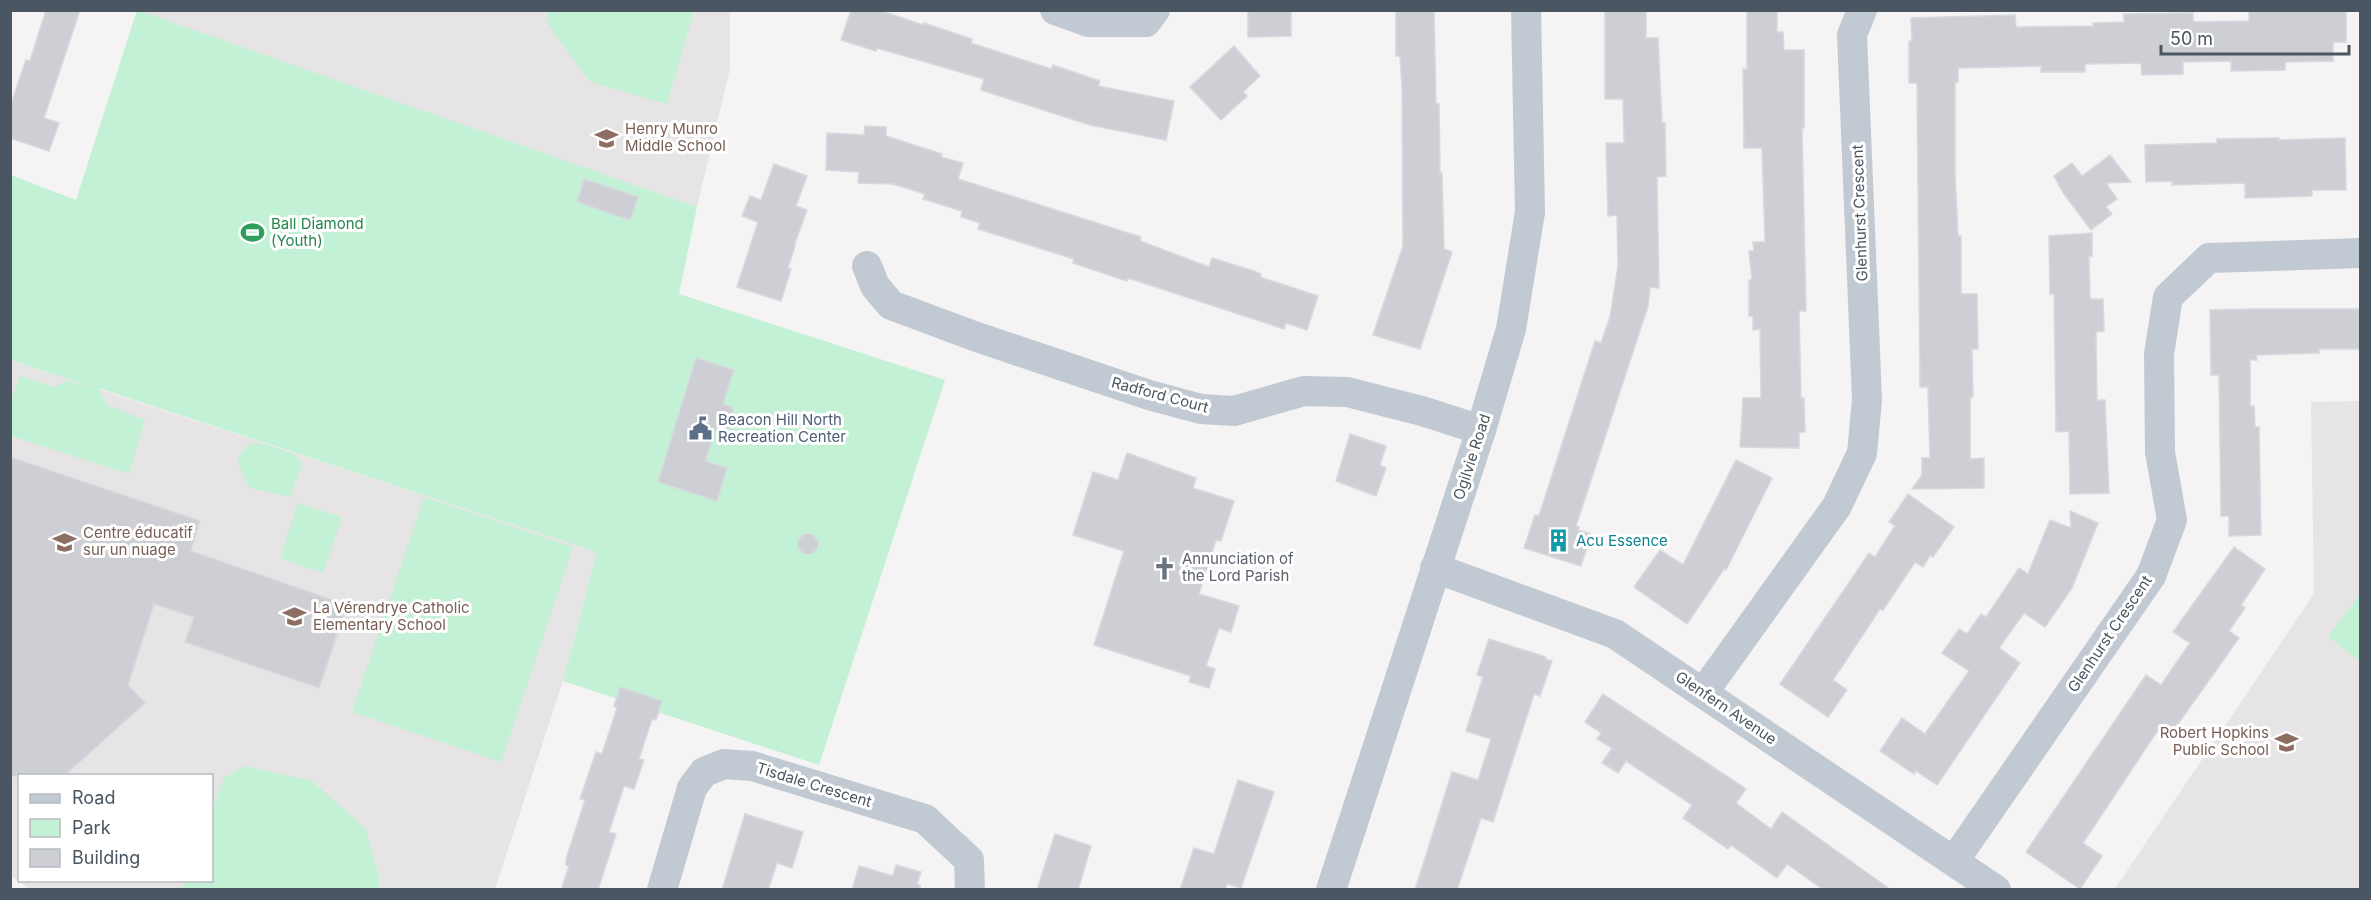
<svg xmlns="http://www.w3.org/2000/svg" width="2371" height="900" viewBox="0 0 2371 900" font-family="Inter,sans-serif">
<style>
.education{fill:#e6e4e5;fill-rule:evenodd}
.green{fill:#c3f1d5}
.building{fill:#cdcfd5;stroke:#d7d9de;stroke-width:1.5}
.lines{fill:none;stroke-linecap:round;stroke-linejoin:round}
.minor{stroke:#c1cad2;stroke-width:30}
.labels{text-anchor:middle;stroke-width:6;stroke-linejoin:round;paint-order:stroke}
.education-label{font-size:15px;fill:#785e54;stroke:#fff;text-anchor:start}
.street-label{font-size:15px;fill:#4a5661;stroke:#fff}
.leisure-label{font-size:15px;fill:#27864d;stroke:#fff;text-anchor:start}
.service-label{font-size:15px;fill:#4e5e75;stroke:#fff;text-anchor:start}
.culture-label{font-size:15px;fill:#0d838f;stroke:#fff;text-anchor:start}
.worship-label{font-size:15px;fill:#5b616d;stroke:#fff;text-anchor:start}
</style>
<rect width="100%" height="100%" fill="#f5f3f3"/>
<!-- education -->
<g class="education">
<path d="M 137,11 L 730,11 L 730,68 L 697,207 Z"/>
<path d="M 10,360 L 597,552 L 563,681 L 495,889 L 31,890 L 11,876 ZM 20,776 L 212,776 L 212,880 L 20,880 Z"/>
<path d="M 2360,401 L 2360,889 L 2114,890 L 2314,594 L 2311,402 Z"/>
</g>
<!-- green -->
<g class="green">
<path d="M 137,10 L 697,207 L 679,294 L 945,380 L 819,765 L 563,681 L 597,552 L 98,388 L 107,405 L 145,420 L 129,474 L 11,436 L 11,401 L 20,376 L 55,387 L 68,381 L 95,388 L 11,360 L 11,175 L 76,200 Z"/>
<path d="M 547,11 L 694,11 L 667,104 L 590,82 L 549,26 Z"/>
<path d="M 248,444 L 264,444 L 296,455 L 302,464 L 290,497 L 249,488 L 237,460 Z"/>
<path d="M 424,497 L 573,547 L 501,762 L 352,712 Z"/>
<path d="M 298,503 L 342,517 L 323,573 L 280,558 Z"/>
<path d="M 2359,595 L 2360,596 L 2360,661 L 2328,637 Z"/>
<path d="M 245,766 L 312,781 L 365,828 L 379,876 L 379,889 L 181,889 L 185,881 L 212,880 L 212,810 L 224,778 Z"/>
</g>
<!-- building -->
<g class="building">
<path d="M 46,10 L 80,10 L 44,118 L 59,123 L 49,151 L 10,138 L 10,107 L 26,60 L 30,61 Z"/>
<path d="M 851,10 L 879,10 L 923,25 L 924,23 L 972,39 L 971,43 L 1051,69 L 1053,65 L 1100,81 L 1098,86 L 1174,101 L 1166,140 L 1090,125 L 981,90 L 984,79 L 877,48 L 876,51 L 841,40 Z"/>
<path d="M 1248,10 L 1291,10 L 1291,36 L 1248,37 Z"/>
<path d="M 1396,10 L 1434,10 L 1436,104 L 1439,104 L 1440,173 L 1442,173 L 1444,249 L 1452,252 L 1420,349 L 1373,335 L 1403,246 L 1402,86 L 1400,56 L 1396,56 Z"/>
<path d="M 1605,10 L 1646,10 L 1646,38 L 1658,38 L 1662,123 L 1665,123 L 1666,176 L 1657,177 L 1659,288 L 1650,287 L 1648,306 L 1576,526 L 1579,527 L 1578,530 L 1591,534 L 1581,566 L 1524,548 L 1535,515 L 1539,516 L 1595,341 L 1601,343 L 1610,317 L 1618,266 L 1617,215 L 1608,216 L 1606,143 L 1624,143 L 1623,99 L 1605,99 Z"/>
<path d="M 1747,10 L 1777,10 L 1777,32 L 1783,32 L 1784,50 L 1804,50 L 1804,128 L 1802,128 L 1806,311 L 1799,311 L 1801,398 L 1804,398 L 1805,432 L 1799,432 L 1799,448 L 1740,447 L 1743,398 L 1761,398 L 1760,329 L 1753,330 L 1753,316 L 1749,316 L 1749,280 L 1752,280 L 1749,251 L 1754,251 L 1753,242 L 1765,242 L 1762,148 L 1744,148 L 1743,69 L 1747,69 Z"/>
<path d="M 2346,10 L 2346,42 L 2333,42 L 2333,61 L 2285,62 L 2285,70 L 2231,71 L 2231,61 L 2183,62 L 2183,74 L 2142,75 L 2141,63 L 2085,64 L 2085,72 L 2041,72 L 2041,66 L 1958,68 L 1958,82 L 1955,82 L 1955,173 L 1958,236 L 1961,236 L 1961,294 L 1977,294 L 1978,349 L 1972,349 L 1973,397 L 1970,397 L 1970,459 L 1984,458 L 1984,488 L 1912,489 L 1922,475 L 1922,458 L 1930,458 L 1928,387 L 1920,387 L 1917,83 L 1909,83 L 1909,41 L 1912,41 L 1911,18 L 2015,15 L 2016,27 L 2093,26 L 2093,23 L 2124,22 L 2124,14 L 2193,13 L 2193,22 L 2249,21 L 2249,11 Z"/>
<path d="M 1234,46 L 1260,76 L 1243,92 L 1247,96 L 1221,120 L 1190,87 Z"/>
<path d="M 865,126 L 886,127 L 886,136 L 942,154 L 941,157 L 963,163 L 958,179 L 1141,237 L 1140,241 L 1209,267 L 1212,258 L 1254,271 L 1261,274 L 1260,277 L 1318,296 L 1307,330 L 1286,323 L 1284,329 L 1128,278 L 1127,281 L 1073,263 L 1074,259 L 978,229 L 980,223 L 961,217 L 962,211 L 923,199 L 925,194 L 893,184 L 858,183 L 859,172 L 826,170 L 827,133 L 864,135 Z"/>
<path d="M 2279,138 L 2279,140 L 2345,138 L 2346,190 L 2312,190 L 2312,196 L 2245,198 L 2245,183 L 2172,185 L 2172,181 L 2146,182 L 2145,145 L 2217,143 L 2217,139 Z"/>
<path d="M 2110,155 L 2131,182 L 2106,183 L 2117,199 L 2106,207 L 2112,214 L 2091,230 L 2064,194 L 2054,176 L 2072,163 L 2082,176 Z"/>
<path d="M 774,164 L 807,176 L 796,206 L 807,210 L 794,246 L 795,246 L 788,268 L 791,269 L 781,301 L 737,287 L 758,222 L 742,216 L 750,196 L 761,200 Z"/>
<path d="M 584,179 L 638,197 L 630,220 L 577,202 Z"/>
<path d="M 2092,233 L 2092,257 L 2089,256 L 2090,299 L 2103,299 L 2104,331 L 2096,332 L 2097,400 L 2105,400 L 2109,493 L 2070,494 L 2069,431 L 2056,432 L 2054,294 L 2050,294 L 2049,236 Z"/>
<path d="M 2248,309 L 2361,309 L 2361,349 L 2319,349 L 2319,353 L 2256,355 L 2257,360 L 2250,360 L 2250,406 L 2254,406 L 2255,427 L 2259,427 L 2261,535 L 2229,536 L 2229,516 L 2221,516 L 2219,375 L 2211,375 L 2210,310 Z"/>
<path d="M 696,358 L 734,370 L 723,404 L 732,407 L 736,427 L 715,431 L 705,461 L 727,468 L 717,501 L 658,482 Z"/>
<path d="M 1350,434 L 1386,446 L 1380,465 L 1386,468 L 1376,496 L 1336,481 Z"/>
<path d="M 1127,453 L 1196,478 L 1193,488 L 1234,501 L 1221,541 L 1216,540 L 1199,594 L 1239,606 L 1231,632 L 1219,628 L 1206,666 L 1215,669 L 1209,688 L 1189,682 L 1191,676 L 1094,645 L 1124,551 L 1073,535 L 1093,472 L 1118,480 Z"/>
<path d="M 10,457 L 200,521 L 191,551 L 347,605 L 319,688 L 185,642 L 194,617 L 154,604 L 128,685 L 145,703 L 64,776 L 10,776 Z"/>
<path d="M 1736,460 L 1772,478 L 1726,570 L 1724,569 L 1687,624 L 1634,587 L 1660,550 L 1683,565 Z"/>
<path d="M 1908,494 L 1954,527 L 1933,557 L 1930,555 L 1923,567 L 1915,562 L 1883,610 L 1880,609 L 1833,680 L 1847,690 L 1828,717 L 1780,684 L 1869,553 L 1875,557 L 1895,526 L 1889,522 Z"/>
<path d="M 2070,511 L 2098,523 L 2072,588 L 2045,627 L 2024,613 L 1999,648 L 2020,663 L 1937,785 L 1916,771 L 1914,774 L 1880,751 L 1902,718 L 1925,734 L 1969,671 L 1942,653 L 1959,629 L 1967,634 L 1981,614 L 1986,617 L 2019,568 L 2028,574 L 2050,520 L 2071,528 Z"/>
<circle cx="808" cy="544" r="10"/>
<path d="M 2234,547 L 2265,569 L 2241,605 L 2245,608 L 2229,631 L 2239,638 L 2171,734 L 2160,727 L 2083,843 L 2102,856 L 2080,889 L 2026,852 L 2146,675 L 2161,685 L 2190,643 L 2173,632 Z"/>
<path d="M 1489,639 L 1546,657 L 1545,659 L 1552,661 L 1540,696 L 1534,694 L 1493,822 L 1481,818 L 1457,890 L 1415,890 L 1452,772 L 1478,780 L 1491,739 L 1466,731 L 1483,677 L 1477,675 Z"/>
<path d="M 620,687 L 662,701 L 656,720 L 652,719 L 639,759 L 644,760 L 634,789 L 624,786 L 609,832 L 616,834 L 598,890 L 561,890 L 569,866 L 566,865 L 566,859 L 585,800 L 580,799 L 596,752 L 602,754 L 617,708 L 614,706 Z"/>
<path d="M 1603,694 L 1746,789 L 1736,803 L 1771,829 L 1782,812 L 1891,890 L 1824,890 L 1787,864 L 1777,878 L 1731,845 L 1728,849 L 1683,818 L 1692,805 L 1626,761 L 1618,773 L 1602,763 L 1612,748 L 1597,739 L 1601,733 L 1585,722 Z"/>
<path d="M 1238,780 L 1274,792 L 1241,888 L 1227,884 L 1225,890 L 1180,890 L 1194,848 L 1214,854 Z"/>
<path d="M 745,814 L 803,832 L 792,868 L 777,863 L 768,890 L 722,890 Z"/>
<path d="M 1055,834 L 1091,846 L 1078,890 L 1037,890 Z"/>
<path d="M 896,865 L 921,872 L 917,884 L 920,885 L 920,890 L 852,890 L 859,866 L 893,876 Z"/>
</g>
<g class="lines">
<!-- minor -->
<g class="minor">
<path d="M 1055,10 L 1088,22 L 1146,22 L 1155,10"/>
<path d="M 867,266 L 875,286 L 891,305 L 974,336 L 1149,395 L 1201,409 L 1234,411 L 1304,391 L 1347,392 L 1422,411 L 1481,430"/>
<path d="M 1435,568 L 1615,634 L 1996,890"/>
<path d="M 1703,693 L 1837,506 L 1862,453 L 1867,400 L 1852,35 L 1862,10"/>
<path d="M 1954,861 L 2151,576 L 2172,520 L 2160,452 L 2159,354 L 2168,297 L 2209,258 L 2360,253"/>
<path d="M 662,890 L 692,788 L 704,772 L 724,764 L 752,766 L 925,819 L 969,860 L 970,890"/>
<path d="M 1331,890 L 1481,430 L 1511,329 L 1530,212 L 1526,10"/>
</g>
</g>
<!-- icons -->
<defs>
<symbol id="school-bare" viewBox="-9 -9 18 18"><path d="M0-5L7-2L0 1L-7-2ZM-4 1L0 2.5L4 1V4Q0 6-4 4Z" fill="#8d6e63" stroke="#fff" stroke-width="2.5" paint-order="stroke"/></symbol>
<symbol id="stadium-bare" viewBox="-9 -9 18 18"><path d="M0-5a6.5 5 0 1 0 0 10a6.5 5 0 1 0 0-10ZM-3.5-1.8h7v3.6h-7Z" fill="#2e9e5b" stroke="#fff" stroke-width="2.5" paint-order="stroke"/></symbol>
<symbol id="civic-bare" viewBox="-9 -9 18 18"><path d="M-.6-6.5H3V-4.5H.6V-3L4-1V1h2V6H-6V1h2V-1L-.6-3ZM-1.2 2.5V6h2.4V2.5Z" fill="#5c6f8a" stroke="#fff" stroke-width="2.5" paint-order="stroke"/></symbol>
<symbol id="building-bare" viewBox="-9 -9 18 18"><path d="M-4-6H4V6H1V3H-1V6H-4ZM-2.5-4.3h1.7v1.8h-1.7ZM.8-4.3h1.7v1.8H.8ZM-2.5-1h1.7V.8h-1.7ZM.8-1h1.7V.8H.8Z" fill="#0f9aa8" stroke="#fff" stroke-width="2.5" paint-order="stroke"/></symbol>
<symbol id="church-bare" viewBox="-9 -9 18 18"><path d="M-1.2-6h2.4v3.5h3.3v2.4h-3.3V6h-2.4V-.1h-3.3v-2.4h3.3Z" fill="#6b7280" stroke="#fff" stroke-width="2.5" paint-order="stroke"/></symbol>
</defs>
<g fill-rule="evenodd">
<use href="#school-bare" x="590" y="122" width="33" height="33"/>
<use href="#stadium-bare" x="236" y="216" width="33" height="33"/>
<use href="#civic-bare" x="684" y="412" width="33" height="33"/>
<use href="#building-bare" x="1542" y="524" width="33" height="33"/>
<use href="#school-bare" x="48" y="526" width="33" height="33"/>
<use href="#church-bare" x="1148" y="552" width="33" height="33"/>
<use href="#school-bare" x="278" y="600" width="33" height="33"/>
<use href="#school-bare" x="2270" y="726" width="33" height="33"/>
</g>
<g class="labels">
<!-- education labels -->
<g class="education-label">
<text x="625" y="134">Henry Munro<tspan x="625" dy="17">Middle School</tspan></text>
<text x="83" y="538">Centre éducatif<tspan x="83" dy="17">sur un nuage</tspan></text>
<text x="313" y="613">La Vérendrye Catholic<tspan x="313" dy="17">Elementary School</tspan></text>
<text x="2269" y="738" text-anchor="end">Robert Hopkins<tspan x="2269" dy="17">Public School</tspan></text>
</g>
<!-- street labels -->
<g class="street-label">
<text transform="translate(1860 213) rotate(-92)" y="5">Glenhurst Crescent</text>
<text transform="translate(1160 395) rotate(15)" y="5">Radford Court</text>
<text transform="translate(1472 457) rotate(-72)" y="5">Ogilvie Road</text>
<text transform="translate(2110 634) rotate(-56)" y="5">Glenhurst Crescent</text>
<text transform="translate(1726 708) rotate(34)" y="5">Glenfern Avenue</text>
<text transform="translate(814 785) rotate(17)" y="5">Tisdale Crescent</text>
</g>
<!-- leisure labels -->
<g class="leisure-label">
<text x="271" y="229">Ball Diamond<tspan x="271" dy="17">(Youth)</tspan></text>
</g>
<!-- service labels -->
<g class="service-label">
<text x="718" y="425">Beacon Hill North<tspan x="718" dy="17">Recreation Center</tspan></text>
</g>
<!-- culture labels -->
<g class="culture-label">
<text x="1576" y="546">Acu Essence</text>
</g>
<!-- worship labels -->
<g class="worship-label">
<text x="1182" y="564">Annunciation of<tspan x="1182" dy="17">the Lord Parish</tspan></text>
</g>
</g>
<!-- border -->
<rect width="2371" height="900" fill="none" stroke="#4a5661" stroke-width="24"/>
<!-- legend -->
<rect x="18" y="774" width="195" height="108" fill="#ffffff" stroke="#b7bbc0" stroke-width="1.5"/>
<rect x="30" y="794" width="30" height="9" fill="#c1cad2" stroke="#b7bbc0" stroke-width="1.5"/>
<text x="72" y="804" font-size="18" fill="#4a5661">Road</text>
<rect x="30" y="819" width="30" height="18" fill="#c3f1d5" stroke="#b7bbc0" stroke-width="1.5"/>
<text x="72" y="834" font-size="18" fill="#4a5661">Park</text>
<rect x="30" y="849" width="30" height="18" fill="#cdcfd5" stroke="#b7bbc0" stroke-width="1.5"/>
<text x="72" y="864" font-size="18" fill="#4a5661">Building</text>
<!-- scale -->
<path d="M2161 45v9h188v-9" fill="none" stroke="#4a5661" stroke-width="3"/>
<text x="2170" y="45" font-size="18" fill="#4a5661" stroke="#ffffff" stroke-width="4.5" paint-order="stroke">50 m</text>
</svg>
